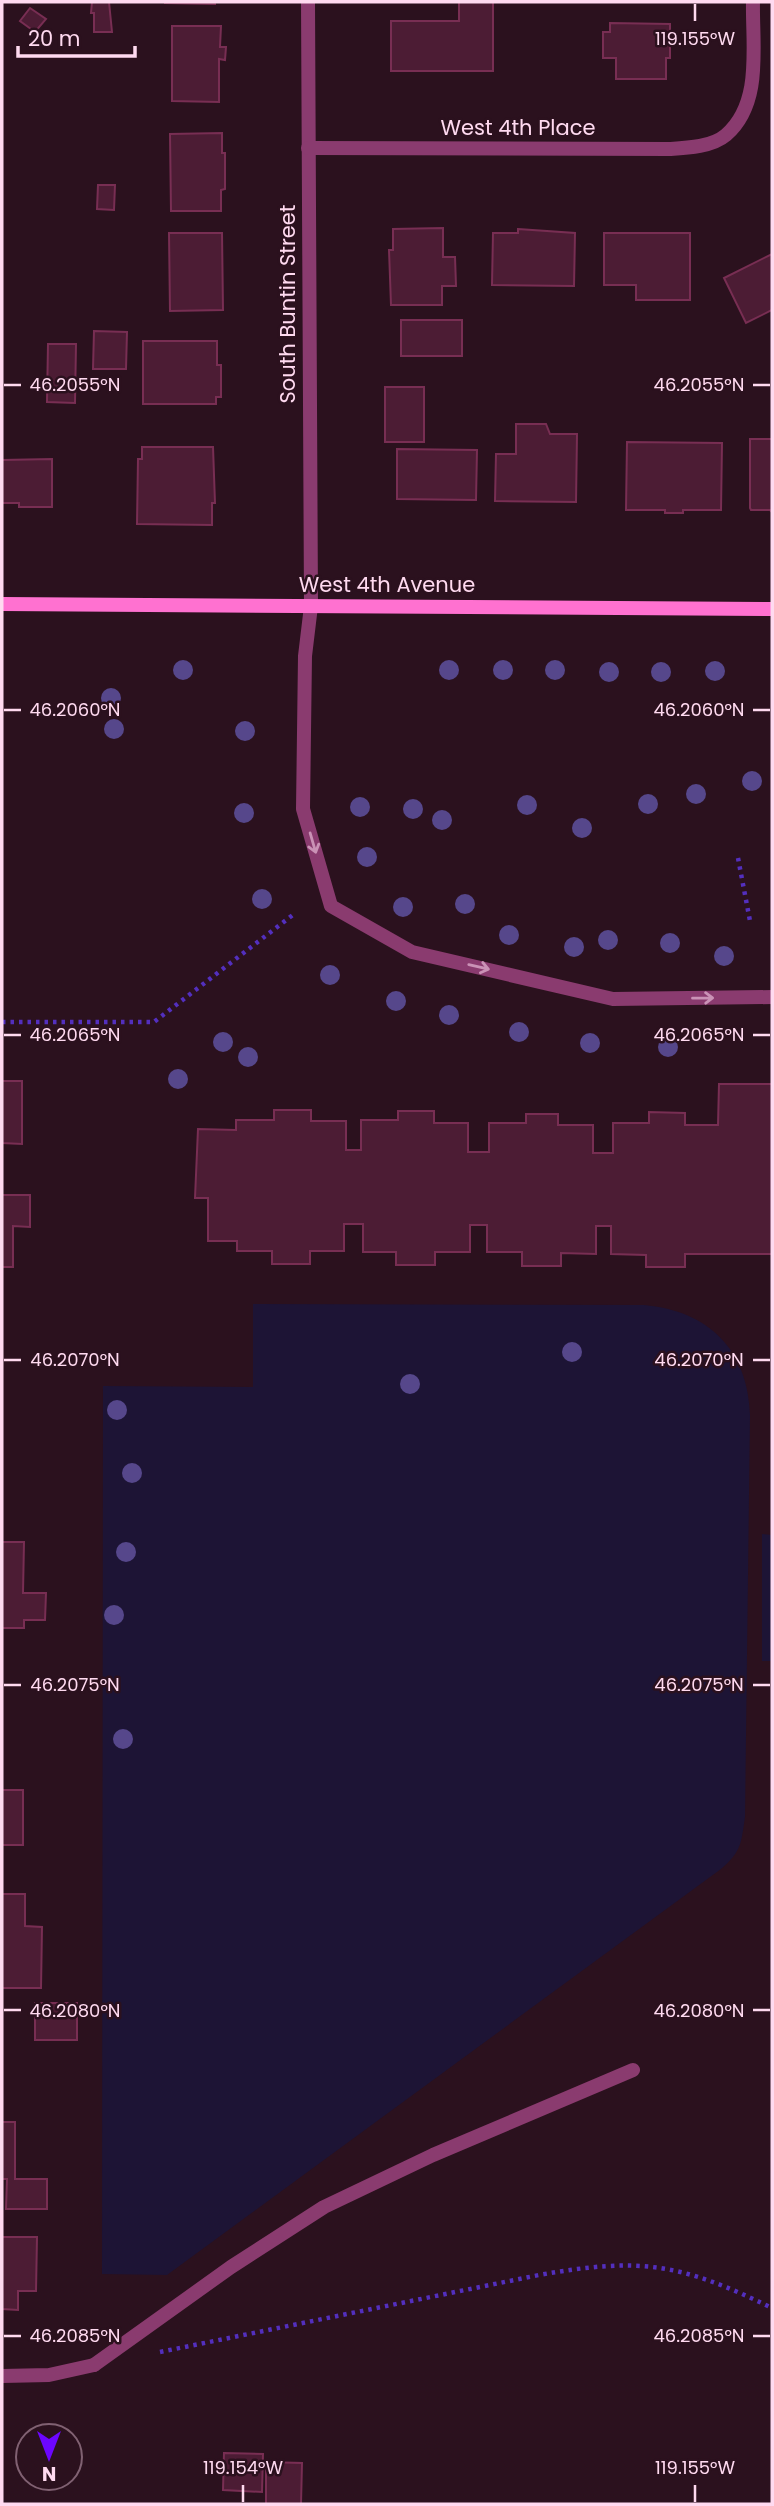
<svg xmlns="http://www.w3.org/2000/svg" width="774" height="2506" viewBox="0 0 774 2506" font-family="Poppins,sans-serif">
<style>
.green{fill:#1d1435}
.building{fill:#4c1c34;stroke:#782e53;stroke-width:2}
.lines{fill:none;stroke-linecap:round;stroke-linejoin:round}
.path{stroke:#532fbe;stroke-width:4.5;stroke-dasharray:3.5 5;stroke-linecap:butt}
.lane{stroke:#8a3b6f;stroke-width:14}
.street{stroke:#8a3b6f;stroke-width:14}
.secondary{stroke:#ff71d0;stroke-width:14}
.tree{fill:#56478b}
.oneway{stroke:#ca92b6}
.ticks{fill:none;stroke:#ffdaf0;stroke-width:2.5}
.labels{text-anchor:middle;stroke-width:5;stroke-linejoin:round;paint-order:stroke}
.street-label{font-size:21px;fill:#ffdaf0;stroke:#2b111e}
.ticks-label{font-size:18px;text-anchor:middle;fill:#ffdaf0;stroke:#2b111e;stroke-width:5;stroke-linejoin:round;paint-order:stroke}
</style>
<rect width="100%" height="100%" fill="#2b111e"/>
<!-- green -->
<g class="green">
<path d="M 253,1304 L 644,1305 C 709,1311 748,1350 750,1415 L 745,1817 C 741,1843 742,1851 721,1869 L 167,2275 L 102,2274 L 103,1386 L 253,1387 Z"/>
<path d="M 762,1534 L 772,1535 L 772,1661 L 762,1661 Z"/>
</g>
<!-- building -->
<g class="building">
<path d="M 92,2 L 109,2 L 112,32 L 94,32 L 94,13 L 91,13 Z"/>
<path d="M 165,2 L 215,2 L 215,4 L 165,3 Z"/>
<path d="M 459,2 L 493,2 L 493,71 L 391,71 L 391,21 L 459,21 Z"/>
<path d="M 30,8 L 46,19 L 35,32 L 20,21 Z"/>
<path d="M 610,23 L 670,24 L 670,58 L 666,58 L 666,79 L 616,79 L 616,58 L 603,58 L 603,32 L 610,32 Z"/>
<path d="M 172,26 L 221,26 L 220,47 L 226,47 L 225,60 L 219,59 L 219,102 L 172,101 Z"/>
<path d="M 222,133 L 222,153 L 225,153 L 225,189 L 221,190 L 221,211 L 171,211 L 170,134 Z"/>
<path d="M 98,185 L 115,185 L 114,210 L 97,209 Z"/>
<path d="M 443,228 L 443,257 L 455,257 L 456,286 L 442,286 L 442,305 L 391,305 L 389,250 L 393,250 L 393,229 Z"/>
<path d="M 518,229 L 575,233 L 574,286 L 492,285 L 493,233 L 518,233 Z"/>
<path d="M 169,233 L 222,233 L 223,310 L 170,311 Z"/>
<path d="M 604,233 L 690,233 L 690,300 L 636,300 L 636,285 L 604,285 Z"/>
<path d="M 772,254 L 772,310 L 746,323 L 724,278 Z"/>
<rect x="401" y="320" width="61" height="36"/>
<path d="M 94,331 L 127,332 L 126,369 L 93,369 Z"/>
<path d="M 143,341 L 217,341 L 217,365 L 221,365 L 221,397 L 216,397 L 216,404 L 143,404 Z"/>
<path d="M 48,344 L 76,344 L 75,403 L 47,402 Z"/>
<rect x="385" y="387" width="39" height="55"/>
<path d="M 516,424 L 546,424 L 550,434 L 577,434 L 576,502 L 495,501 L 496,454 L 516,454 Z"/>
<path d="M 750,439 L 772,439 L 772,512 L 770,510 L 751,510 L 750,508 Z"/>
<path d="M 627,442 L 722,443 L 721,510 L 683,510 L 683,513 L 665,513 L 665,510 L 626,510 Z"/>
<path d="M 142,447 L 213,447 L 215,503 L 212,503 L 212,525 L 137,524 L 138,459 L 142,459 Z"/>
<path d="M 397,449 L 477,450 L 476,500 L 397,499 Z"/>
<path d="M 52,459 L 52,507 L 19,507 L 19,503 L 2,503 L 2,460 Z"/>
<path d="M 2,1081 L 22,1081 L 22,1144 L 2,1143 Z"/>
<path d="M 719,1084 L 772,1084 L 772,1254 L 685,1254 L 685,1267 L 646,1267 L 646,1255 L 611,1254 L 611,1226 L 596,1226 L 596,1254 L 561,1253 L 561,1266 L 522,1266 L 522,1252 L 487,1252 L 487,1225 L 470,1225 L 470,1252 L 435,1252 L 435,1265 L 396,1265 L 396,1252 L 363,1252 L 363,1224 L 344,1224 L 344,1251 L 310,1251 L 310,1264 L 272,1264 L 272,1251 L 237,1251 L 237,1241 L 208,1241 L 208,1198 L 195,1198 L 198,1129 L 236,1130 L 236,1120 L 274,1120 L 274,1110 L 311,1110 L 311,1121 L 346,1121 L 346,1150 L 361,1150 L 361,1120 L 398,1120 L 398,1111 L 434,1111 L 434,1123 L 468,1123 L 468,1152 L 489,1152 L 489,1123 L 526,1123 L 526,1114 L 558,1114 L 558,1125 L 593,1125 L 593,1153 L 613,1153 L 613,1123 L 649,1123 L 649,1112 L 685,1113 L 685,1125 L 718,1125 Z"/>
<path d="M 2,1195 L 30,1195 L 30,1227 L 13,1226 L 13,1267 L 2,1267 Z"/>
<path d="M 2,1542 L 24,1542 L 23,1593 L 46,1593 L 45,1620 L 24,1620 L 24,1628 L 2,1628 Z"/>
<rect x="2" y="1790" width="21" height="55"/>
<path d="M 2,1894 L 25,1894 L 25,1926 L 42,1927 L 41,1988 L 2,1988 Z"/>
<rect x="35" y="2003" width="42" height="37"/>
<path d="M 2,2122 L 15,2122 L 15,2179 L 47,2179 L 47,2209 L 6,2209 L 7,2179 L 2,2179 Z"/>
<path d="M 2,2237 L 37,2237 L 36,2291 L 18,2291 L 18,2310 L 2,2309 Z"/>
<path d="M 224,2453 L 263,2454 L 262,2492 L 223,2490 Z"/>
<path d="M 266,2462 L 302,2463 L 301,2504 L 266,2504 Z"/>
</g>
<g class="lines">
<!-- path -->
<g class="path">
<path d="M 738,858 L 750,921"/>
<path d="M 2,1022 L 154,1022 L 294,914"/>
<path d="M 160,2352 L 539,2275 C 640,2257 680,2263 772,2308"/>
</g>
<!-- lane -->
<g class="lane">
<path d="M 311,606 L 305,656 L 303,809 L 331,906 L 412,952 L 613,999 L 772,997"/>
<path d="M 94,2365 L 231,2267 L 324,2207 L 433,2155 L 633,2070"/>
</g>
<!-- street -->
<g class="street">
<path d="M 308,2 L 311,606"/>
<path d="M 308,148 L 669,149 C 687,148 712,147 726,135 C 763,103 752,45 753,2"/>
<path d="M 2,2376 L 49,2375 L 94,2365"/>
</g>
<!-- secondary -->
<path class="secondary" d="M 2,604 L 772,609"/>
</g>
<!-- trees -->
<g class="tree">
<circle cx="183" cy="670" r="10"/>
<circle cx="449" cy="670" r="10"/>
<circle cx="503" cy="670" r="10"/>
<circle cx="555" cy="670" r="10"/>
<circle cx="715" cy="671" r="10"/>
<circle cx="609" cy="672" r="10"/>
<circle cx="661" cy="672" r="10"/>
<circle cx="111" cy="698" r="10"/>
<circle cx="114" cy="729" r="10"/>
<circle cx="245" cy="731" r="10"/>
<circle cx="752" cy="781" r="10"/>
<circle cx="696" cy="794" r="10"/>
<circle cx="648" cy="804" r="10"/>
<circle cx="527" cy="805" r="10"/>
<circle cx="360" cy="807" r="10"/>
<circle cx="413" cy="809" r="10"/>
<circle cx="244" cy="813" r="10"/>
<circle cx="442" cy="820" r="10"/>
<circle cx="582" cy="828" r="10"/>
<circle cx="367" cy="857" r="10"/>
<circle cx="262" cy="899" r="10"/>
<circle cx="465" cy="904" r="10"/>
<circle cx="403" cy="907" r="10"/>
<circle cx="509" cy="935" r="10"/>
<circle cx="608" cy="940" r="10"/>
<circle cx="670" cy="943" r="10"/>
<circle cx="574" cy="947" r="10"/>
<circle cx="724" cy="956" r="10"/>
<circle cx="330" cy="975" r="10"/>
<circle cx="396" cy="1001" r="10"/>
<circle cx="449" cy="1015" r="10"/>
<circle cx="519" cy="1032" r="10"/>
<circle cx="223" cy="1042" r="10"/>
<circle cx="590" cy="1043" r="10"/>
<circle cx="668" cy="1047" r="10"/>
<circle cx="248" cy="1057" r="10"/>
<circle cx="178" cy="1079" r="10"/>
<circle cx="572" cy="1352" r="10"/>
<circle cx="410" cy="1384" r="10"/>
<circle cx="117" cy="1410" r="10"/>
<circle cx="132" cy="1473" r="10"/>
<circle cx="126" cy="1552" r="10"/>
<circle cx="114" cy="1615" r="10"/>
<circle cx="123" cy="1739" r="10"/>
</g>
<!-- one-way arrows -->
<defs><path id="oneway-shaft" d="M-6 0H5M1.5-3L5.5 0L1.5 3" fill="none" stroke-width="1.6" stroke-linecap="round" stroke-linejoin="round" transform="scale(1.75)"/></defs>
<g class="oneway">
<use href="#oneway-shaft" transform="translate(313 843) rotate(74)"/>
<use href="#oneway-shaft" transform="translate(479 967) rotate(13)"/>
<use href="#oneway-shaft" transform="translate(703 998) rotate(-1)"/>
</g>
<!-- ticks -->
<path class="ticks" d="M 695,4 L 695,21M 4,385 L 21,385M 753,385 L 770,385M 4,710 L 21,710M 753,710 L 770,710M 4,1035 L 21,1035M 753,1035 L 770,1035M 4,1360 L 21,1360M 753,1360 L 770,1360M 4,1685 L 21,1685M 753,1685 L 770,1685M 4,2010 L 21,2010M 753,2010 L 770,2010M 4,2336 L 21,2336M 753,2336 L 770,2336M 243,2485 L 243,2502M 695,2485 L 695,2502"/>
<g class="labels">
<!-- street labels -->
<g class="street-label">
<text x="518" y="135">West 4th Place</text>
<text transform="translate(288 304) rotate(-90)" y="7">South Buntin Street</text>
<text x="387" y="592">West 4th Avenue</text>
</g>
</g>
<g class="ticks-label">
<text x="695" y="45">119.155°W</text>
<text x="699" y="391">46.2055°N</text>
<text x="75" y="391">46.2055°N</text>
<text x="699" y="716">46.2060°N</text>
<text x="75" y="716">46.2060°N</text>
<text x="699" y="1041">46.2065°N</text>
<text x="75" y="1041">46.2065°N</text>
<text x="75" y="1366">46.2070°N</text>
<text x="699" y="1366">46.2070°N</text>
<text x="75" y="1691">46.2075°N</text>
<text x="699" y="1691">46.2075°N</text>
<text x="699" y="2017">46.2080°N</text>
<text x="75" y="2017">46.2080°N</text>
<text x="699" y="2342">46.2085°N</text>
<text x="75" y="2342">46.2085°N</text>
<text x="243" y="2474">119.154°W</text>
<text x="695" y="2474">119.155°W</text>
</g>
<!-- border -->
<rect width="774" height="2506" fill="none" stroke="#ffdaf0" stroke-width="7"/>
<!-- north arrow -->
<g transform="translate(49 2457) rotate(180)"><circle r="33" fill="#2b111e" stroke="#806172" stroke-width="2"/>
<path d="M0-5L12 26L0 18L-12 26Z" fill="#6c06ff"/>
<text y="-10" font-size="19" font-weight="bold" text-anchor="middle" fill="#ffdaf0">N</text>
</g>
<!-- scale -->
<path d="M18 46v10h117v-10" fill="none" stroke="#ffdaf0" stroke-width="3.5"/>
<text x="28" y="46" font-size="21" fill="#ffdaf0" stroke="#2b111e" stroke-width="5" paint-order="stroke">20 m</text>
</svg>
